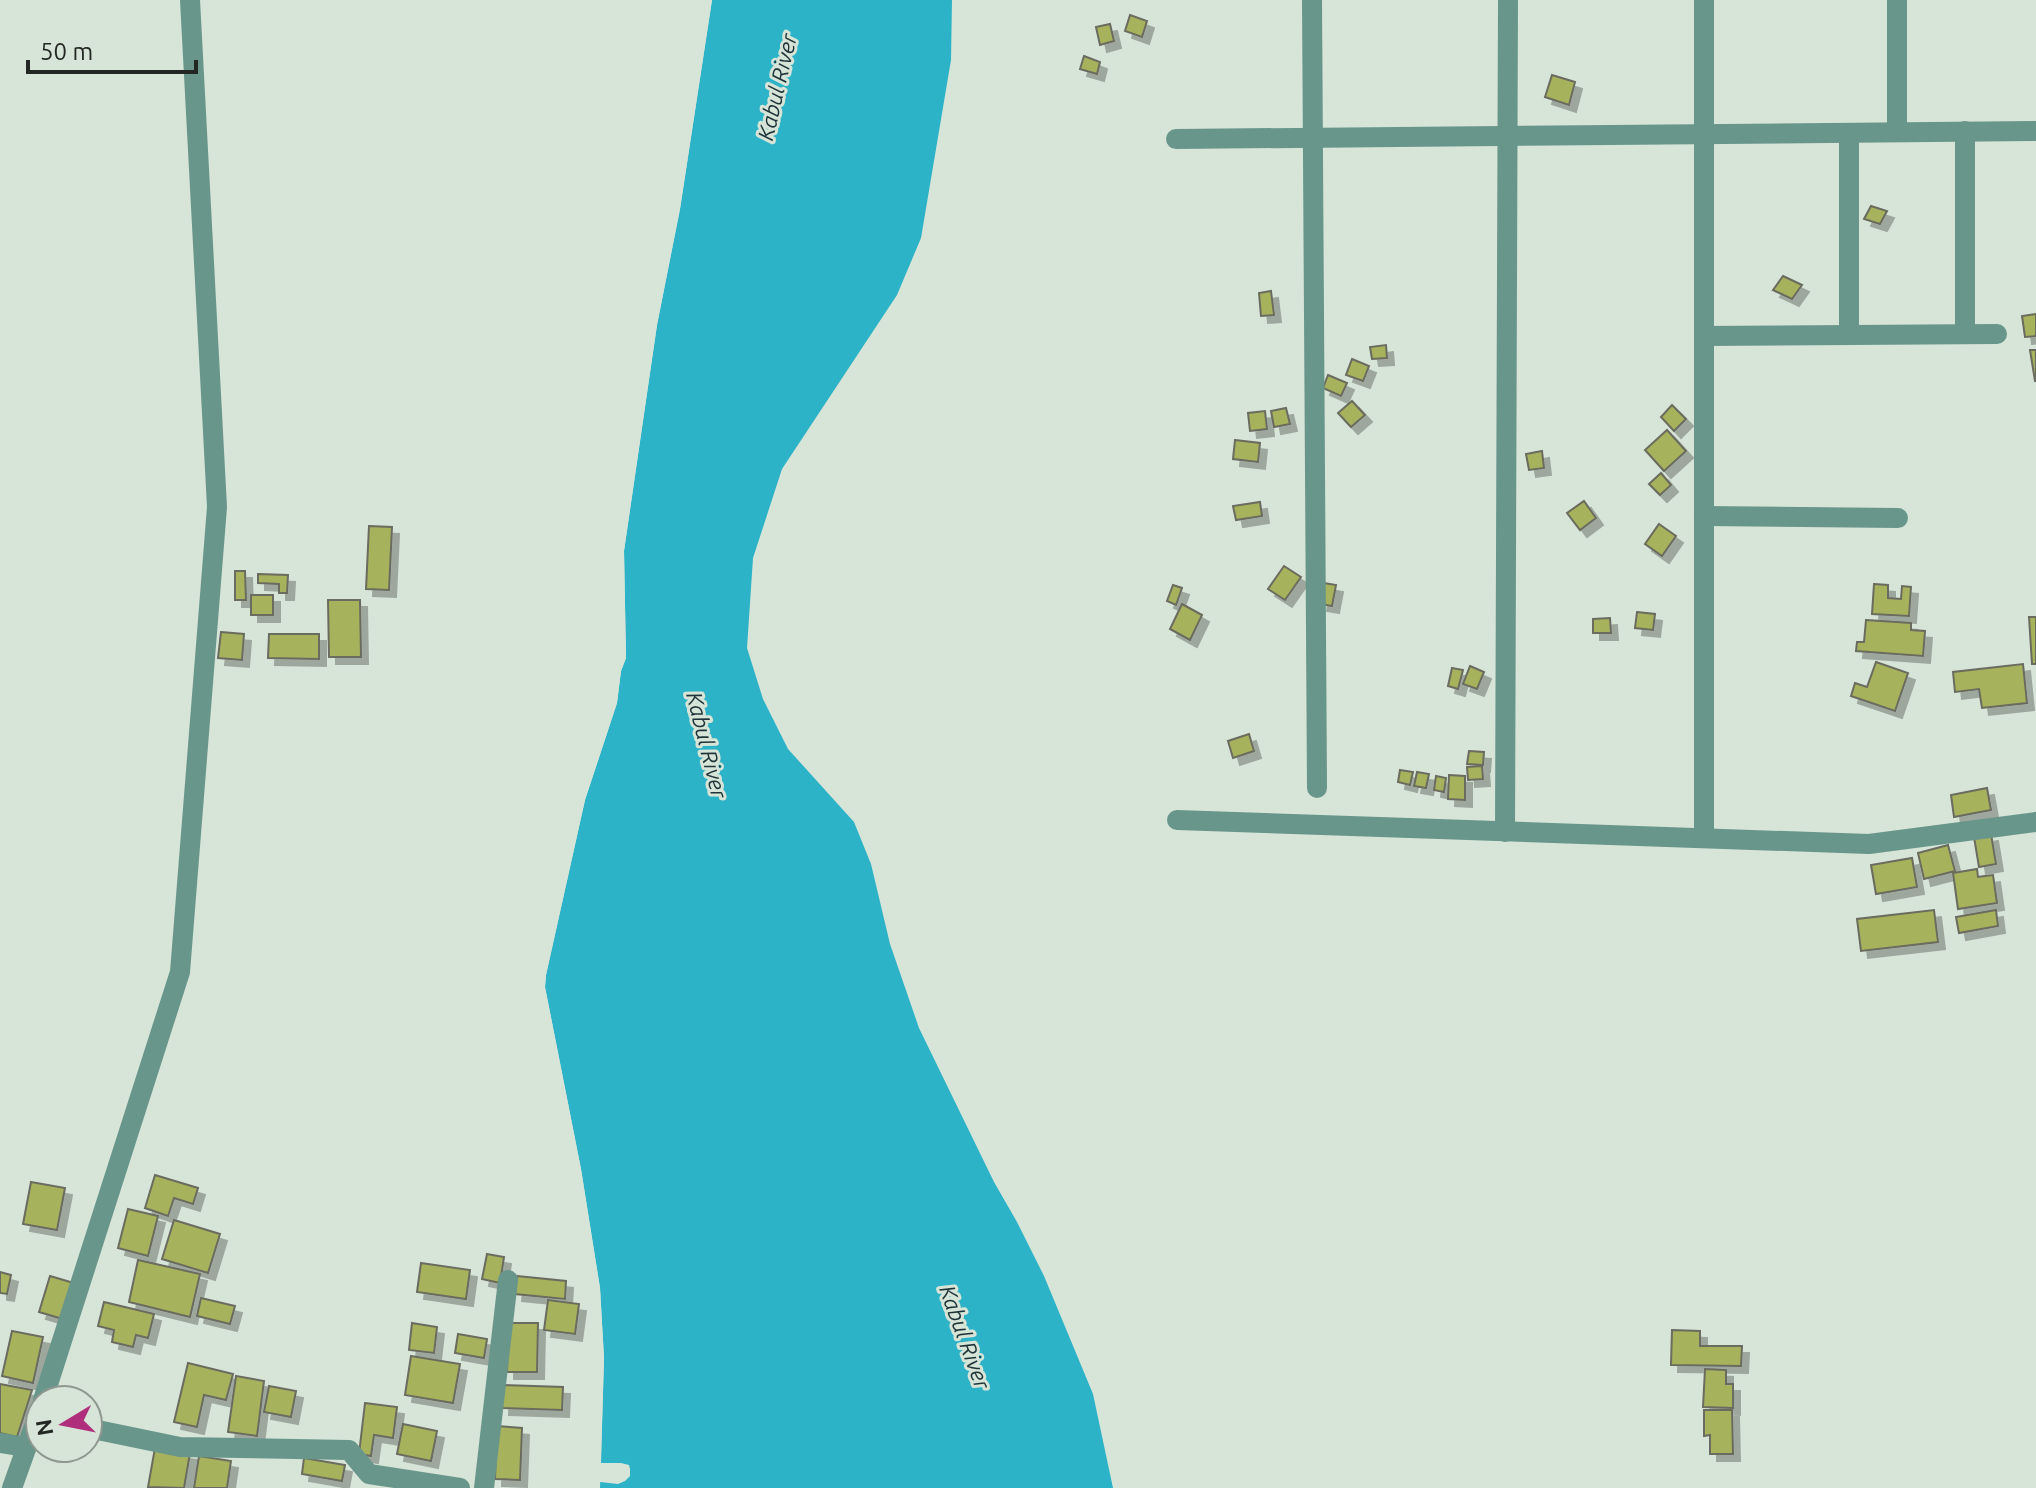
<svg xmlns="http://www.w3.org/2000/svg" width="2036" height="1488" viewBox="0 0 2036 1488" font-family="Ubuntu,sans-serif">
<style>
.water{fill:#2cb3c7}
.pier{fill:#d7e4d8}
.building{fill:#a7b25b;stroke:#6a6c5e;stroke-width:2;filter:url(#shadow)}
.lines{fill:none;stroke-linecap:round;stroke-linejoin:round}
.minor{stroke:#69968b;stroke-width:20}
.labels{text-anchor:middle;stroke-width:6;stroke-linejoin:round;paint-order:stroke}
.water-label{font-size:22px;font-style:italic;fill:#1d3337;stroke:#d7e4d8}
</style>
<defs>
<filter id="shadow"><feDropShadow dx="7" dy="7" stdDeviation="0" flood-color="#0004"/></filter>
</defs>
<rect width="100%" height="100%" fill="#d7e4d8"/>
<!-- water -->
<path class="water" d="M 712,0 L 952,0 L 951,60 L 921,238 L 897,295 L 782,469 L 753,558 L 747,648 L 763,699 L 788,749 L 854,822 L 871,864 L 890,944 L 919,1028 L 994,1182 L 1017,1222 L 1044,1276 L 1093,1394 L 1113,1488 L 600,1488 L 604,1358 L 600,1288 L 581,1169 L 545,987 L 546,975 L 585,800 L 617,703 L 621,671 L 626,658 L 624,551 L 657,325 L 680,209 Z"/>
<!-- pier -->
<path class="pier" d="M 708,0 L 712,0 L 680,209 L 657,325 L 624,551 L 626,658 L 621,671 L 617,703 L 585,800 L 546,975 L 545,987 L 581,1169 L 600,1288 L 604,1358 L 601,1463 L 621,1463 L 629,1465 L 630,1469 L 630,1476 L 625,1481 L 618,1484 L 600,1482 L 600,1488 L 596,1488 L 600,1358 L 596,1288 L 577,1170 L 541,987 L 542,975 L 581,799 L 613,702 L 617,670 L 622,657 L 620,551 L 653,324 L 676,209 Z"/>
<!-- building -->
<g class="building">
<path d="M 1130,15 L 1147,21 L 1142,37 L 1125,31 Z"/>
<path d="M 1110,24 L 1114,41 L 1100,45 L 1096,27 Z"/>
<path d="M 1084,56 L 1100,62 L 1097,74 L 1080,69 Z"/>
<path d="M 1552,75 L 1575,82 L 1569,105 L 1545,97 Z"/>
<path d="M 1871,206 L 1887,211 L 1880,224 L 1864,219 Z"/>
<path d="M 1783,276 L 1802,285 L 1792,299 L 1773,290 Z"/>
<path d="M 1271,291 L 1274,315 L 1261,316 L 1259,293 Z"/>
<path d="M 2036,314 L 2036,336 L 2025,337 L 2022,316 Z"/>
<path d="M 1386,345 L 1387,358 L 1372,359 L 1370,347 Z"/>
<path d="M 2030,350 L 2036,350 L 2036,381 L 2035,381 Z"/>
<path d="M 1352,359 L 1369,366 L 1363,381 L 1346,375 Z"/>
<path d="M 1328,375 L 1347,383 L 1341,396 L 1323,388 Z"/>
<path d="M 1352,401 L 1365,415 L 1351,427 L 1338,413 Z"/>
<path d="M 1672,405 L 1686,419 L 1674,431 L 1661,417 Z"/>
<path d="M 1286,408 L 1290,424 L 1274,427 L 1271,411 Z"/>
<path d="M 1265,411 L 1267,429 L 1250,431 L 1248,413 Z"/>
<path d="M 1667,430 L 1686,451 L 1664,471 L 1645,450 Z"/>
<path d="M 1235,440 L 1260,443 L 1258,462 L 1233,459 Z"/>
<path d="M 1542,451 L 1544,468 L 1529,470 L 1526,454 Z"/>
<path d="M 1661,473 L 1671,485 L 1660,495 L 1649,484 Z"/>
<path d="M 1584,501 L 1596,518 L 1580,530 L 1567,513 Z"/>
<path d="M 1260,502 L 1262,516 L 1236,520 L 1233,506 Z"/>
<path d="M 1659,524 L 1676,536 L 1662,556 L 1645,544 Z"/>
<path d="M 369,526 L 392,527 L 389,590 L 366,589 Z"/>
<path d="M 1284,566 L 1301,577 L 1285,600 L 1268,589 Z"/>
<path d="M 235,571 L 245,571 L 246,600 L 235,600 Z"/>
<path d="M 258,574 L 288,575 L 287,593 L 279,593 L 279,584 L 258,583 Z"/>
<path d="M 1324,583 L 1336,585 L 1332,606 L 1320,604 Z"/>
<path d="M 1874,584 L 1888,585 L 1888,598 L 1901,599 L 1902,586 L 1911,587 L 1909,616 L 1872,614 Z"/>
<path d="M 1173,585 L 1182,588 L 1176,605 L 1167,601 Z"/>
<rect x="251" y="595" width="22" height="20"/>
<path d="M 328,600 L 360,600 L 361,657 L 329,657 Z"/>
<path d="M 1182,604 L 1202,615 L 1190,640 L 1170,629 Z"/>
<path d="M 1637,612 L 1655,614 L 1653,630 L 1635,628 Z"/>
<path d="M 2029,617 L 2036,617 L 2036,664 L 2032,664 Z"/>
<path d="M 1610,618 L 1611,633 L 1593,633 L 1593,619 Z"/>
<path d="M 1866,620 L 1911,623 L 1911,630 L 1925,631 L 1923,656 L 1856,651 L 1857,642 L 1864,642 Z"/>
<path d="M 221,632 L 244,634 L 242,660 L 218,658 Z"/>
<path d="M 269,634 L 319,634 L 319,659 L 268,658 Z"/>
<path d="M 1876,662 L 1908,673 L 1895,711 L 1851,696 L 1855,683 L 1867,687 Z"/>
<path d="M 2023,664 L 2027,703 L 1982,708 L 1979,689 L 1955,692 L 1953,672 Z"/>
<path d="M 1470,666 L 1484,672 L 1477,689 L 1463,684 Z"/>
<path d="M 1452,668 L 1463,670 L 1458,689 L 1448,686 Z"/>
<path d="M 1249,734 L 1254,751 L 1233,758 L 1228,741 Z"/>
<path d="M 1469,751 L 1484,752 L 1483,765 L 1467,764 Z"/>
<path d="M 1482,766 L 1483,779 L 1468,780 L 1467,767 Z"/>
<path d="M 1400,770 L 1413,772 L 1410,785 L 1398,782 Z"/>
<path d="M 1417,772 L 1429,774 L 1426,788 L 1414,786 Z"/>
<path d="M 1449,775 L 1465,776 L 1465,800 L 1448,799 Z"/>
<path d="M 1436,776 L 1446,778 L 1444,792 L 1434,790 Z"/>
<path d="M 1987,788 L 1991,810 L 1954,817 L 1951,795 Z"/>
<path d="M 1991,834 L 1996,864 L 1979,867 L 1974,837 Z"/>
<path d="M 1948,845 L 1955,871 L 1924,879 L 1918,853 Z"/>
<path d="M 1912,858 L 1917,887 L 1876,894 L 1871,865 Z"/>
<path d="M 1977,869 L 1978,877 L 1993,875 L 1997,903 L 1958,909 L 1953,873 Z"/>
<path d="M 1934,910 L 1938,942 L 1861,951 L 1857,919 Z"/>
<path d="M 1996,910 L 1998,926 L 1959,933 L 1956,917 Z"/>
<path d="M 155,1175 L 198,1188 L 193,1204 L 174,1198 L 168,1216 L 145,1208 Z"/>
<path d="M 31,1182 L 65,1188 L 57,1230 L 23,1224 Z"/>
<path d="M 128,1209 L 158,1216 L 148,1256 L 118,1248 Z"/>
<path d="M 174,1220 L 220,1234 L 208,1273 L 162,1259 Z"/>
<path d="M 487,1254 L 504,1257 L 500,1283 L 482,1279 Z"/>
<path d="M 138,1260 L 200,1274 L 190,1317 L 129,1302 Z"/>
<path d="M 421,1263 L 470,1270 L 466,1299 L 417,1292 Z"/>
<path d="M 0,1272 L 11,1275 L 7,1294 L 0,1293 Z"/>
<path d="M 50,1276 L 77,1284 L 66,1320 L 39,1312 Z"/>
<path d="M 517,1276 L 566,1281 L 565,1299 L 515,1294 Z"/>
<path d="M 201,1298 L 235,1306 L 230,1324 L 197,1316 Z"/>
<path d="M 548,1300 L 579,1304 L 575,1334 L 544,1330 Z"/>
<path d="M 104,1302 L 154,1314 L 148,1338 L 136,1335 L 133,1347 L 112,1342 L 114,1330 L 98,1326 Z"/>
<path d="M 412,1323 L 437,1327 L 434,1353 L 409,1350 Z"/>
<path d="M 508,1323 L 538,1323 L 537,1372 L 507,1372 Z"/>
<path d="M 1672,1330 L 1700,1331 L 1700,1346 L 1742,1346 L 1741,1366 L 1671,1365 Z"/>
<path d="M 12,1331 L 43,1337 L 33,1383 L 2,1376 Z"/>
<path d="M 458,1334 L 487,1339 L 484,1358 L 455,1353 Z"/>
<path d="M 411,1356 L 460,1364 L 453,1403 L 405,1395 Z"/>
<path d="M 188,1363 L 233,1374 L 226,1400 L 204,1395 L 197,1427 L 174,1422 Z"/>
<path d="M 1705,1369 L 1726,1370 L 1726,1384 L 1733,1384 L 1733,1408 L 1703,1407 Z"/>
<path d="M 236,1376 L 264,1381 L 257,1436 L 228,1432 Z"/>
<path d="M 0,1384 L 32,1390 L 17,1437 L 0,1433 Z"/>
<path d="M 503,1385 L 563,1387 L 562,1410 L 502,1408 Z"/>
<path d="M 269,1386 L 296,1391 L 291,1417 L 264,1412 Z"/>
<path d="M 365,1403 L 397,1407 L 393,1438 L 374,1435 L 371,1456 L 359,1454 Z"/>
<path d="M 1704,1410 L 1732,1410 L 1733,1454 L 1710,1454 L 1710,1435 L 1704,1436 Z"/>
<path d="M 403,1424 L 437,1431 L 431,1461 L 397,1454 Z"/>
<path d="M 497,1426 L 522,1428 L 520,1480 L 495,1479 Z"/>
<path d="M 155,1448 L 190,1453 L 184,1488 L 148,1487 Z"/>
<path d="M 199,1456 L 231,1461 L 227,1488 L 194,1488 Z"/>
<path d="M 304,1458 L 345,1465 L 342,1481 L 302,1474 Z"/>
</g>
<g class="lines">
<!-- minor -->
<g class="minor">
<path d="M 1312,0 L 1317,788"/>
<path d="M 1704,0 L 1704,838"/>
<path d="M 1897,0 L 1897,132"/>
<path d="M 1965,131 L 1965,334"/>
<path d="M 1176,139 L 2036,131"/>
<path d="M 1849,335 L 1849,133"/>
<path d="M 1704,336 L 1997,334"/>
<path d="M 1704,516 L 1898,518"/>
<path d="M 1177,820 L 1869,844 L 2036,822"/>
<path d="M 1505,832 L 1508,0"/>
<path d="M 43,1400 L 180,972 L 217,507 L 190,0"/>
<path d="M 88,1428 L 180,1447 L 349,1450 L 369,1474 L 460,1488"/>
<path d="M 0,1443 L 26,1447"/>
<path d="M 12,1488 L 40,1410"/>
<path d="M 484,1488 L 508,1280"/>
</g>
</g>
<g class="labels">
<!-- water labels -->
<g class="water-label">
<text transform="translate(777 87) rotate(-77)" y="8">Kabul River</text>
<text transform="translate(707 745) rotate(76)" y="8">Kabul River</text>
<text transform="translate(965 1337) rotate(70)" y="8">Kabul River</text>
</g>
</g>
<!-- north arrow -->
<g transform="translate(64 1424) rotate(260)"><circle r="38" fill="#d7e4d8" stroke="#8f9890" stroke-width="2"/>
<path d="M0-6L14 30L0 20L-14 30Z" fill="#af2f7c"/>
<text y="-12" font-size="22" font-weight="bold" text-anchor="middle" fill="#232723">N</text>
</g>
<!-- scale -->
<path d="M28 60v12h168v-12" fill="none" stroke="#232723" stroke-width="4"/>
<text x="40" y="60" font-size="24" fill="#232723" stroke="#d7e4d8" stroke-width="6" paint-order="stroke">50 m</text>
</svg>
